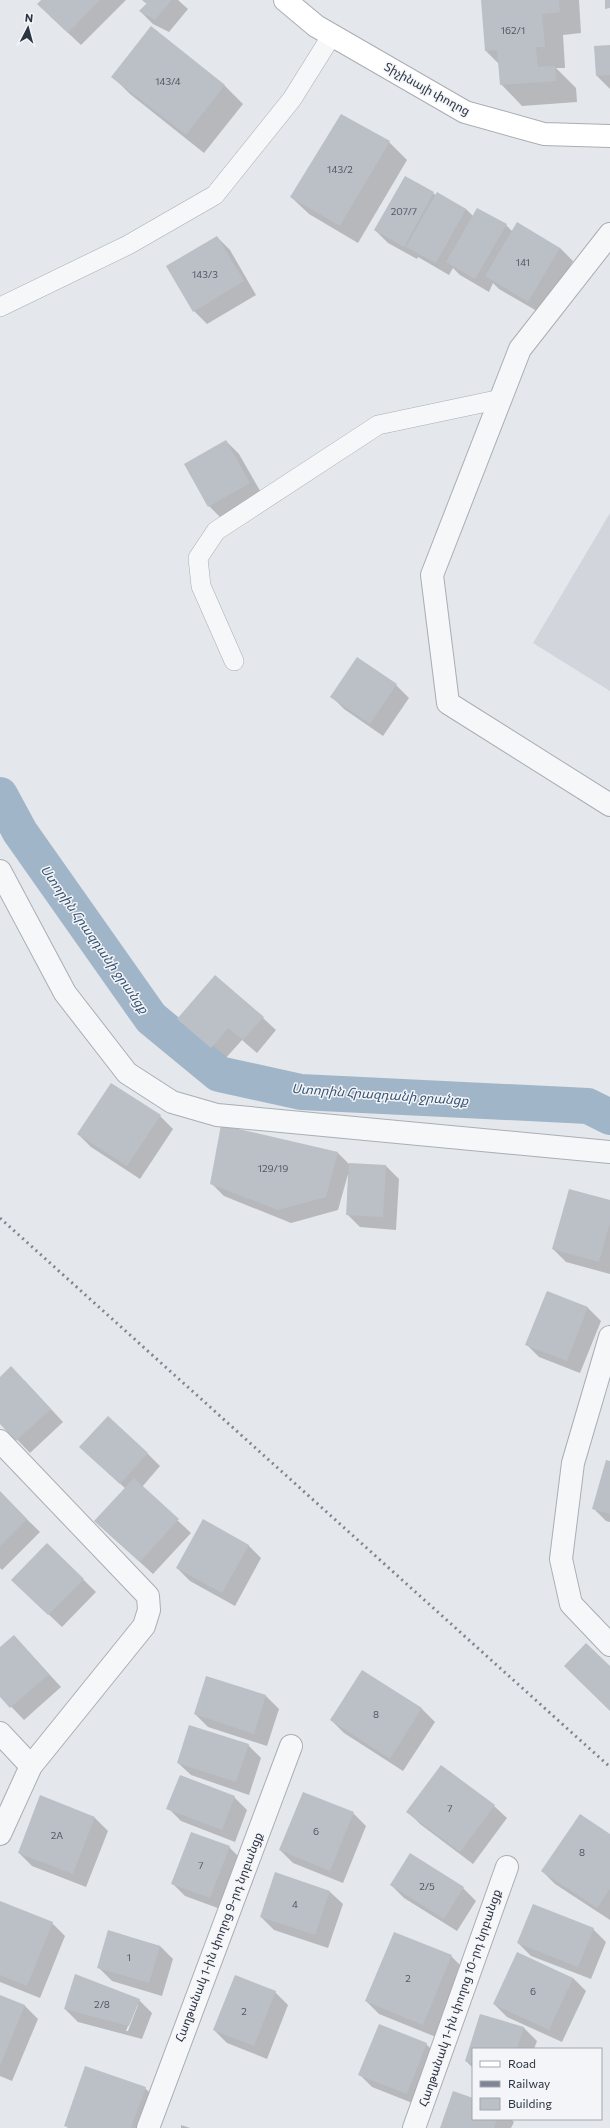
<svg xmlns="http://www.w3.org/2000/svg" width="610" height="2128" viewBox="0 0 610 2128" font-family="Commissioner,'Noto Sans Armenian',sans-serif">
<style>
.built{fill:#d2d6dc}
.shadow{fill:#0003;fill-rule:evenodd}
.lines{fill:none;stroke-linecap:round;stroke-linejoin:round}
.canal{stroke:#a1b5c8;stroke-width:36}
.building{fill:#bbc0c7}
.lane-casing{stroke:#a9aeb5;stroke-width:20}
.street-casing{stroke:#a9aeb5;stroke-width:24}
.secondary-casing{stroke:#a9aeb5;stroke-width:24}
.lane{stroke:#f6f7f9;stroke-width:19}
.street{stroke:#f6f7f9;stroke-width:22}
.secondary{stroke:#fff;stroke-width:22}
.rail{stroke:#7e8693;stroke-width:3;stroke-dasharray:2 4;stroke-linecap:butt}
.labels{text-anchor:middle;stroke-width:3;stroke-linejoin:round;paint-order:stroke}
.number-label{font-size:10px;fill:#505863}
.street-label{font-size:12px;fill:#2c3542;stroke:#f3f5f8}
.water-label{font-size:13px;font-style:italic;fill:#395474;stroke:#f3f5f8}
</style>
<rect width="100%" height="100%" fill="#e4e7eb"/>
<!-- built -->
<path class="built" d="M 610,513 L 610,691 L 533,643 Z"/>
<!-- shadow -->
<g class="shadow">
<path d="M 42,0 L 126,0 L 81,45 L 51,17 Z"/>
<path d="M 142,0 L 178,0 L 188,9 L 169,32 L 153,24 L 140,11 L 147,4 Z"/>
<path d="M 482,0 L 579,0 L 581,33 L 563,35 L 565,68 L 556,68 L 576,88 L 577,102 L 522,106 L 501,84 L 499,64 L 486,51 Z"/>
<path d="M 151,28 L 225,86 L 243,104 L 204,153 L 130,94 L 113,77 Z"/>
<path d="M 610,46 L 610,89 L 597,76 Z"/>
<path d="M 389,142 L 407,160 L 358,243 L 309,214 L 291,197 Z"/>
<path d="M 405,177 L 436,195 L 437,194 L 466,209 L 473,216 L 506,225 L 512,231 L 560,248 L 573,261 L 542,314 L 499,289 L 493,283 L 489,292 L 460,275 L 453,268 L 449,275 L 418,257 L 417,259 L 388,243 L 375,230 Z"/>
<path d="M 217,237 L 230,250 L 256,295 L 207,324 L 194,311 Z"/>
<path d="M 226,441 L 239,454 L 263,496 L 222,519 L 209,506 Z"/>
<path d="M 396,685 L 409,698 L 383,736 L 344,709 L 331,696 Z"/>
<path d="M 263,1018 L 276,1030 L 257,1053 L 242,1040 L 224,1060 L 178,1019 Z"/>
<path d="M 160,1116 L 173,1129 L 140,1179 L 91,1147 L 78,1134 Z"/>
<path d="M 222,1126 L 338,1153 L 349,1164 L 386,1166 L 399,1179 L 396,1230 L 360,1227 L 347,1214 L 348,1174 L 338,1210 L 291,1223 L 224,1196 L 211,1183 Z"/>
<path d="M 610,1201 L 610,1274 L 566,1262 L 553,1249 Z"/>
<path d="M 547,1292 L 588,1308 L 601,1321 L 580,1373 L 539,1357 L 526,1344 Z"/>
<path d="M 0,1378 L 24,1380 L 63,1422 L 30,1453 L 0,1422 Z"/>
<path d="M 147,1453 L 160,1466 L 142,1487 L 191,1533 L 153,1574 L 109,1534 L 126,1489 L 93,1459 Z"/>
<path d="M 610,1462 L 610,1522 L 606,1521 L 593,1508 Z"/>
<path d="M 0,1493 L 40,1532 L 2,1570 L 0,1568 Z"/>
<path d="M 47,1544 L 96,1592 L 62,1627 L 26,1593 Z"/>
<path d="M 248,1545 L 261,1558 L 235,1606 L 190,1581 L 177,1568 Z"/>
<path d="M 14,1636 L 61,1687 L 24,1720 L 0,1695 L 0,1648 Z"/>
<path d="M 362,1671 L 422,1709 L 435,1722 L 403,1771 L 344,1733 L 331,1720 Z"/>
<path d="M 207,1677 L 266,1696 L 279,1709 L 267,1746 L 208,1727 L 195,1714 Z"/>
<path d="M 248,1745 L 261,1758 L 249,1795 L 191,1775 L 178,1763 Z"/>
<path d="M 41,1797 L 95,1818 L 108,1831 L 86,1887 L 32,1866 L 19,1853 Z"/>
<path d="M 234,1797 L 247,1810 L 235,1842 L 181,1821 L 168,1808 Z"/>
<path d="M 494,1806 L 507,1818 L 473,1864 L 420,1824 L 407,1811 Z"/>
<path d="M 353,1813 L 366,1826 L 343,1883 L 293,1863 L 280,1850 Z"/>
<path d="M 610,1835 L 610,1920 L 555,1884 L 542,1871 Z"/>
<path d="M 229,1847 L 242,1860 L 223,1910 L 185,1896 L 172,1883 Z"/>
<path d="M 391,1885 L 463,1888 L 476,1901 L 457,1931 L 404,1898 Z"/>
<path d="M 330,1892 L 343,1904 L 328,1948 L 274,1930 L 261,1917 Z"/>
<path d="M 0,1902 L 52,1923 L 65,1936 L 40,1998 L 0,1982 Z"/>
<path d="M 593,1929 L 606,1942 L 591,1979 L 531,1956 L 518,1943 Z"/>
<path d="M 109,1932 L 160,1946 L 173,1959 L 162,1996 L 112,1981 L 99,1968 Z"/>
<path d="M 451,1956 L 464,1969 L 436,2037 L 379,2014 L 366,2001 Z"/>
<path d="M 573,1978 L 586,1991 L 562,2042 L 507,2017 L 494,2004 Z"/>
<path d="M 275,1992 L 288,2005 L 267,2059 L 227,2043 L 214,2030 Z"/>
<path d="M 0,1996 L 25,2006 L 38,2019 L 12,2081 L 0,2076 Z"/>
<path d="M 139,2000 L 152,2013 L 142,2039 L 78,2022 L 65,2009 ZM 136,2005 L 138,2005 L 128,2031 L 126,2031 Z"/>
<path d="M 480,2015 L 524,2028 L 537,2041 L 534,2049 L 473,2049 L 473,2068 L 466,2061 Z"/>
<path d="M 426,2044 L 439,2057 L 420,2106 L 372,2087 L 359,2074 Z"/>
<path d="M 145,2088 L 158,2101 L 149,2128 L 68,2128 L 65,2125 Z"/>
<path d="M 473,2099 L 473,2119 L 511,2119 L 514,2122 L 511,2128 L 441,2128 Z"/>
<path d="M 181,2125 L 190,2128 L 181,2128 Z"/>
</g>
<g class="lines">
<!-- canal -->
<path class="canal" d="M 0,795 L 20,832 L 151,1018 L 219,1074 L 301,1092 L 588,1106 L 610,1117"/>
</g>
<!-- building -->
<g class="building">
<path d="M 41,0 L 100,0 L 68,33 L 37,4 Z"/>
<path d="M 143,0 L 172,0 L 155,20 L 139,11 L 147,3 Z"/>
<path d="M 481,0 L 559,0 L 560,12 L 542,14 L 545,47 L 536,47 L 538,67 L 555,66 L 556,81 L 500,85 L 497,50 L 485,51 Z"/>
<path d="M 605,0 L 610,0 L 610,8 L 605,9 Z"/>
<path d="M 151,26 L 225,85 L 186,135 L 111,77 Z"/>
<path d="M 610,45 L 610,75 L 596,76 L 594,46 Z"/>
<path d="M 341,114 L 390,141 L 340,226 L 290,197 Z"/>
<path d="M 405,176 L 434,192 L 404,247 L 374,230 Z"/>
<path d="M 437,192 L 466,209 L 436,263 L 406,247 Z"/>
<path d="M 477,208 L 507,224 L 475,279 L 446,262 Z"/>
<path d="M 517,222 L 560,248 L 528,302 L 485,276 Z"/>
<path d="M 217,236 L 244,281 L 193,312 L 166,266 Z"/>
<path d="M 226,440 L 250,483 L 208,507 L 184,464 Z"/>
<path d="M 357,657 L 397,684 L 370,724 L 330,697 Z"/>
<path d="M 215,975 L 264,1017 L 243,1040 L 228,1028 L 211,1048 L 177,1019 Z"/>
<path d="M 111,1083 L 161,1115 L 127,1166 L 77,1134 Z"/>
<path d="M 221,1125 L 338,1152 L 326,1197 L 278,1210 L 210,1184 Z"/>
<path d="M 349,1163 L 386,1165 L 383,1217 L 346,1215 Z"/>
<path d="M 569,1189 L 610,1200 L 610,1223 L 599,1262 L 552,1249 Z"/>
<path d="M 547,1291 L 588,1307 L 567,1361 L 525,1345 Z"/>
<path d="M 11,1366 L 51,1409 L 16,1441 L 0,1424 L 0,1377 Z"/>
<path d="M 108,1416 L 148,1453 L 120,1484 L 79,1447 Z"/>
<path d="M 606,1460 L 610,1461 L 610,1514 L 592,1509 Z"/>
<path d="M 134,1478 L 179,1519 L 140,1562 L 94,1521 Z"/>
<path d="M 0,1491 L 27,1519 L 0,1546 Z"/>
<path d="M 203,1519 L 249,1545 L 222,1593 L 176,1568 Z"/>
<path d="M 47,1543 L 84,1579 L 48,1615 L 11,1580 Z"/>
<path d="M 14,1635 L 49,1674 L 10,1708 L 0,1697 L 0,1647 Z"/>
<path d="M 586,1643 L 610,1666 L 610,1711 L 564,1666 Z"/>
<path d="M 362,1670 L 422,1708 L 390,1759 L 330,1720 Z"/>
<path d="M 206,1676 L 266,1695 L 254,1734 L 194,1714 Z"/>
<path d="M 189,1725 L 249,1744 L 236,1782 L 177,1763 Z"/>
<path d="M 441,1765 L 495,1805 L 460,1852 L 406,1812 Z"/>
<path d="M 180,1775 L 235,1796 L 222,1830 L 166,1809 Z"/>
<path d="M 303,1792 L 354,1812 L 330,1871 L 279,1850 Z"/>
<path d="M 40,1795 L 95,1817 L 73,1874 L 18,1853 Z"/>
<path d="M 580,1814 L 610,1834 L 610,1889 L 597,1908 L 541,1871 Z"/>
<path d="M 191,1832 L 230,1846 L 210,1898 L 171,1884 Z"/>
<path d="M 410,1853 L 464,1887 L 444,1919 L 390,1885 Z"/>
<path d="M 275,1872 L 330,1891 L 315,1935 L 260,1917 Z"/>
<path d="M 0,1901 L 53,1922 L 27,1986 L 0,1975 Z"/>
<path d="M 533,1904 L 594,1928 L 578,1967 L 517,1943 Z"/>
<path d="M 108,1930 L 160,1946 L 149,1983 L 97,1968 Z"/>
<path d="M 394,1932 L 452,1955 L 423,2025 L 365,2001 Z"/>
<path d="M 517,1952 L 573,1978 L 549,2030 L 493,2004 Z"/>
<path d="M 75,1974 L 140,1999 L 129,2026 L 64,2009 Z"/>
<path d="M 235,1975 L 276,1991 L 254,2046 L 213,2030 Z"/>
<path d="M 0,1995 L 25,2005 L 0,2066 Z"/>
<path d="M 480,2014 L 524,2027 L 517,2049 L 473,2049 L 473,2064 L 465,2061 Z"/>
<path d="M 379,2024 L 427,2043 L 407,2094 L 358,2075 Z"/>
<path d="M 85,2066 L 146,2087 L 131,2128 L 70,2128 L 64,2126 Z"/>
<path d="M 453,2091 L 473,2098 L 473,2119 L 497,2119 L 494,2128 L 440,2128 Z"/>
</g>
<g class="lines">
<defs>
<g id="lane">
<path d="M 0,307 L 128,245 L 215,195 L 292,99 L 332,35"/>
<path d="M 234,661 L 201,586 L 198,558 L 216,531 L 378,425 L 501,399"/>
</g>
<g id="street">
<path d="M 610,234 L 520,349 L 432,575 L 448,703 L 610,805"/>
<path d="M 0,871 L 65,993 L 127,1073 L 172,1102 L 217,1115 L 610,1152"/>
<path d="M 610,1337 L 573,1463 L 561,1559 L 571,1604 L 610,1645"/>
<path d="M 0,1441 L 148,1596 L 149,1610 L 144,1626 L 31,1766 L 0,1834"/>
<path d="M 0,1733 L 31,1766"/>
<path d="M 148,2128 L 291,1746"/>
<path d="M 414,2128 L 507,1867"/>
</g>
<path id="secondary" d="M 285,0 L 316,26 L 465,112 L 544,134 L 610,136"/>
</defs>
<!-- lane casing -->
<use href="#lane" class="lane-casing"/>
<!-- street casing -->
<use href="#street" class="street-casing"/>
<!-- secondary casing -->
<use href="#secondary" class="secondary-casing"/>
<!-- lane -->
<use href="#lane" class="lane"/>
<!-- street -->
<use href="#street" class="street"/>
<!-- secondary -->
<use href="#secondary" class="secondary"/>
<!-- rail -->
<path class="rail" d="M 0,1218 L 610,1767"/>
</g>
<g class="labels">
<!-- number labels -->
<g class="number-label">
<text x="513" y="34">162/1</text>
<text x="168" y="85">143/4</text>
<text x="340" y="173">143/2</text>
<text x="404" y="215">207/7</text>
<text x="523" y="266">141</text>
<text x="205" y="278">143/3</text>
<text x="273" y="1172">129/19</text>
<text x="376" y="1718">8</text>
<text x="450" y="1812">7</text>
<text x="316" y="1835">6</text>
<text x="57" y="1839">2A</text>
<text x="582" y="1856">8</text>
<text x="201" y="1869">7</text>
<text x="427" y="1890">2/5</text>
<text x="295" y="1908">4</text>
<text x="129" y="1961">1</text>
<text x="408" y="1982">2</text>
<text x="533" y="1995">6</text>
<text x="102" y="2008">2/8</text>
<text x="244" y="2015">2</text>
</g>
<!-- street labels -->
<g class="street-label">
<text transform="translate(427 89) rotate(29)" y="4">Տիչինայի փողոց</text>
<text transform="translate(219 1937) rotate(-69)" y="4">Հաղթանակ 1-ին փողոց 9-րդ նրբանցք</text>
<text transform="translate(460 1998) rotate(-71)" y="4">Հաղթանակ 1-ին փողոց 10-րդ նրբանցք</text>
</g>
<!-- water labels -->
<g class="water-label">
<text transform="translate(95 939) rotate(55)" y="5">Ստորին Հրազդանի ջրանցք</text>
<text transform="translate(380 1094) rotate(4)" y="5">Ստորին Հրազդանի ջրանցք</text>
</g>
</g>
<!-- legend -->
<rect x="472" y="2048" width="130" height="72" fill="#f3f5f8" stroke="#a3a8af"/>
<rect x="480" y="2061" width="20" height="6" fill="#ffffff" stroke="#a3a8af"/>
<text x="508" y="2068" font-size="12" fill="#2c3542">Road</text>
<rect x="480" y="2081" width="20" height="6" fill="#7e8693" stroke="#a3a8af"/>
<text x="508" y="2088" font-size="12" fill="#2c3542">Railway</text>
<rect x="480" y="2098" width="20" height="12" fill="#bbc0c7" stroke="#a3a8af"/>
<text x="508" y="2108" font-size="12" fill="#2c3542">Building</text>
<!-- north arrow -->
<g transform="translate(28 28) rotate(6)" stroke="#f3f5f8" stroke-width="3" paint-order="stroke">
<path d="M0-3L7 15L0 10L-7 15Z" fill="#2c3542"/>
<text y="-6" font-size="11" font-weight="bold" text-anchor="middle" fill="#2c3542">N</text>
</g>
</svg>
